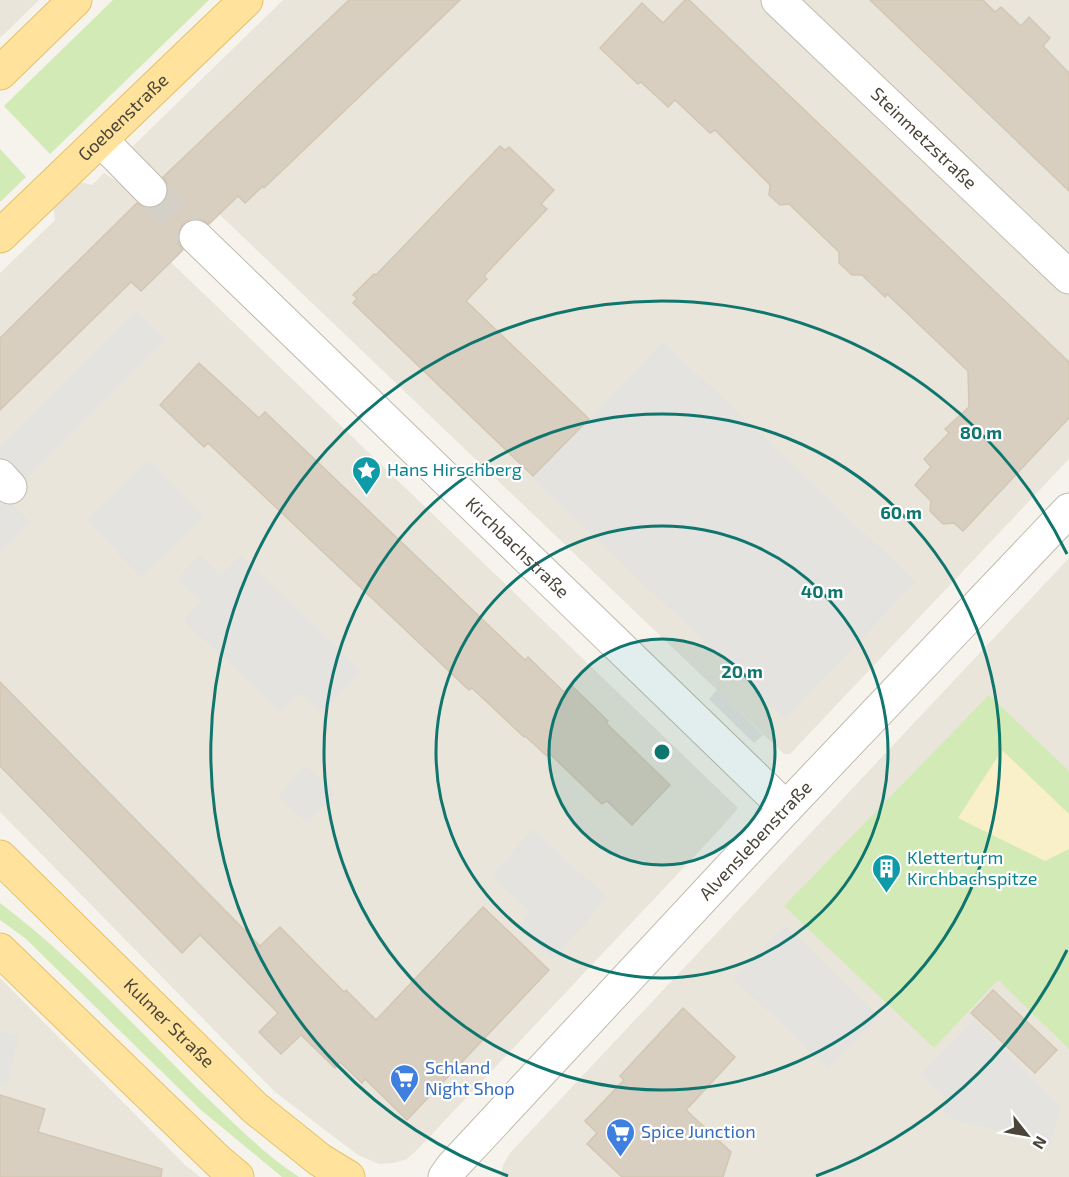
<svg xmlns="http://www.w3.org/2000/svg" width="1069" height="1177" viewBox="0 0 1069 1177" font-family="'Exo 2',sans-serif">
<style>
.residential{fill:#eae5da}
.green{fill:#d2eab5}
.sand{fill:#f9efc9}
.parking{fill:#e5e3e0}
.building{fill:#d8cfc1;stroke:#d3c7b4;stroke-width:1.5}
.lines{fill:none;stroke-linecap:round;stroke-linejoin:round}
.minor-tunnel{stroke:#d4d0c8;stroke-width:33;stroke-dasharray:33 16;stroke-linecap:butt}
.minor-casing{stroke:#c2bbae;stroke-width:35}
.major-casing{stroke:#e6c16a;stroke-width:35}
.minor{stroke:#fff;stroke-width:33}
.major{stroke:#ffe39c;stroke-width:33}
.ring{fill:none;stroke:#0f766e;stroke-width:3}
.labels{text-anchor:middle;stroke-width:4.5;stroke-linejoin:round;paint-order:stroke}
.street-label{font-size:18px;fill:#4b4439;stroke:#fff}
.culture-label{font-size:18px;fill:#0d838f;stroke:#fff;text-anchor:start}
.shop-label{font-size:18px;fill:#366cbe;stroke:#fff;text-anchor:start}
.centre{fill:#0f766e;stroke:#fff;stroke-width:3}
.ring-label{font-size:18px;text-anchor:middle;font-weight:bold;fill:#0f766e;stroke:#fff;stroke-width:4.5;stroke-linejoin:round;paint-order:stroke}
</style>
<rect width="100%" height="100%" fill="#f6f3ec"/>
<!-- residential -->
<g class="residential">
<path d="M 0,0 L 39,0 L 0,38 Z"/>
<path d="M 283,0 L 1069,0 L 1069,459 L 790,754 L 784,754 L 174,171 L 158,182 L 131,148 Z"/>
<path d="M 104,173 L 142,197 L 125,218 L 738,808 L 722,827 L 417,1150 L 407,1159 L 394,1163 L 379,1164 L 358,1155 L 275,1092 L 0,812 L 0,273 L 55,220 L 53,206 L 77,181 L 92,185 Z"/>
<path d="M 1069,558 L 1069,1177 L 501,1177 L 503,1165 L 510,1153 Z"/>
<path d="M 0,978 L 185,1165 L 200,1177 L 0,1177 Z"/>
</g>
<!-- green -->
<g class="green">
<path d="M 113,0 L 209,0 L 50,154 L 4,106 Z"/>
<path d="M 0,149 L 26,177 L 0,202 Z"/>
<path d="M 989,695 L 1069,771 L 1069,1049 L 998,980 L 934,1048 L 784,906 Z"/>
<path d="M 0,903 C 73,958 134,1026 199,1090 C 231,1120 262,1153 299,1177 L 282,1177 L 201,1110 L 25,938 L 0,920 Z"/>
</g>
<!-- sand -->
<path class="sand" d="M 1002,750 L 1069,814 L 1069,849 L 1045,861 L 958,818 Z"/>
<!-- parking -->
<g class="parking">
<path d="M 137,310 L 166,339 L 6,498 L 30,522 L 0,552 L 0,445 Z"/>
<path d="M 663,341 L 916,582 L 785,719 L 532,478 Z"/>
<path d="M 149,460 L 204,517 L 141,577 L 86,520 Z"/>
<path d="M 200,555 L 221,575 L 241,555 L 362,671 L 322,713 L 300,693 L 281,713 L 183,620 L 201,602 L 177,579 Z"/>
<path d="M 717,690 L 763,735 L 754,743 L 709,699 Z"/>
<path d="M 304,765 L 335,792 L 308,823 L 278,797 Z"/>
<path d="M 533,829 L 608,898 L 553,959 L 518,927 L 530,912 L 491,876 Z"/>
<path d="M 785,925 L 879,1016 L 828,1069 L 733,978 Z"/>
<path d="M 974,1020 L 1061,1106 L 1050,1146 L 942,1116 L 946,1099 L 920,1074 Z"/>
<path d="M 0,1031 L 19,1035 L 7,1085 L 0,1083 Z"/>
</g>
<!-- building -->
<g class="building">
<path d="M 349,0 L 460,0 L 264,188 L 263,186 L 245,203 L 238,196 L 209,224 L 200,219 L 191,219 L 183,224 L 178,233 L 178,243 L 183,250 L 141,291 L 131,282 L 0,410 L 0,338 L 137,203 L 146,208 L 155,208 L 163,204 L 168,194 L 168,185 L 163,177 Z"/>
<path d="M 685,0 L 689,0 L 1069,362 L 1069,418 L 963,531 L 954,523 L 943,524 L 930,511 L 931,501 L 915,485 L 931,467 L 924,459 L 949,433 L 945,429 L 969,407 L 968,371 L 887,294 L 885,297 L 862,275 L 852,275 L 839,263 L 839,252 L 789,204 L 780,205 L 769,195 L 770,185 L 715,130 L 710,133 L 675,100 L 668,107 L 641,82 L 638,84 L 600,48 L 642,3 L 663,23 Z"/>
<path d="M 870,0 L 983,0 L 995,12 L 1001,7 L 1021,26 L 1029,17 L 1050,38 L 1043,46 L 1069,73 L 1069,191 Z"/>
<path d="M 500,146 L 505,150 L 509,147 L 554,190 L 541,204 L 547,209 L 484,276 L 487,279 L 466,301 L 589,419 L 533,476 L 353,303 L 357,298 L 353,295 L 374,274 L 376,275 Z"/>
<path d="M 199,363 L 259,418 L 265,412 L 525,660 L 528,657 L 564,692 L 571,685 L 608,721 L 606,723 L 670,785 L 632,825 L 607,801 L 602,804 L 549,753 L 547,756 L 525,736 L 524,737 L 472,688 L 469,690 L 208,443 L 204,447 L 160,405 Z"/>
<path d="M 0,682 L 260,946 L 280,927 L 344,992 L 346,990 L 376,1020 L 483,907 L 549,970 L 407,1120 L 365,1079 L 362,1083 L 340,1062 L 335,1068 L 301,1035 L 281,1054 L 259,1032 L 278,1013 L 200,935 L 182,953 L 0,766 Z"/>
<path d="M 993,990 L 1057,1050 L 1035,1073 L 971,1013 Z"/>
<path d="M 683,1008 L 735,1057 L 686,1110 L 731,1152 L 723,1177 L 622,1177 L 587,1144 L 597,1133 L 585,1121 L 624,1080 L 620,1076 Z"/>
<path d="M 0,1095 L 45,1109 L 38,1132 L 162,1169 L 161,1177 L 0,1177 Z"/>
</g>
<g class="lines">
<!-- minor-tunnel -->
<path class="minor-tunnel" d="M 150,190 L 196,237"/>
<defs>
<g id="minor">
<path id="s1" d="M 778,0 L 1069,277"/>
<path d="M 101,140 L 150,190"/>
<path id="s2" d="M 196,237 L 786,808"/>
<path d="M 0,476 L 10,487"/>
<path id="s3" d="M 445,1177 L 452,1167 L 786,808 L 1069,510"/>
</g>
<g id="major">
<path d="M 0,73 L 75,0"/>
<path id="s4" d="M 0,236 L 246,0"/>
<path id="s5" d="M 0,857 L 255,1108 L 320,1160 L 348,1177"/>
<path d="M 0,950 L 219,1162 L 237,1177"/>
</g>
</defs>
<!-- minor casing -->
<use href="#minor" class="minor-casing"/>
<!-- major casing -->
<use href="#major" class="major-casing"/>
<!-- minor -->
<use href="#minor" class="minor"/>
<!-- major -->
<use href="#major" class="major"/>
</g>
<!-- distance rings -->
<circle cx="662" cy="752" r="113" fill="#0f766e" fill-opacity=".12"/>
<g class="ring">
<circle cx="662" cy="752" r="113"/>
<circle cx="662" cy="752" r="226"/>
<circle cx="662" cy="752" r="338"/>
<path d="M1067 950A451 451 0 0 1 816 1176M508 1176A451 451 0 1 1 1067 554"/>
</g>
<!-- icons -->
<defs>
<symbol id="sight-pin" viewBox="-11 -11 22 30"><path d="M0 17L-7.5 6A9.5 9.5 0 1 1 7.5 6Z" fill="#0f9aa8" stroke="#fff"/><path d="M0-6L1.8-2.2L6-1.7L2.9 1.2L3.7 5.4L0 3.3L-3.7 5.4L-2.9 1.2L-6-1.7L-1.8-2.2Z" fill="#fff"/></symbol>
<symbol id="building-pin" viewBox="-11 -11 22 30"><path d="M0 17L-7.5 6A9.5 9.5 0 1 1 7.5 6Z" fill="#0f9aa8" stroke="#fff"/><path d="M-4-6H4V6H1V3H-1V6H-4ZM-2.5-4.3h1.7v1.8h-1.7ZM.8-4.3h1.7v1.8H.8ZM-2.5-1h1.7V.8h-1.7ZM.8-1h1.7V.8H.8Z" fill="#fff"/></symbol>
<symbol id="supermarket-pin" viewBox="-11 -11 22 30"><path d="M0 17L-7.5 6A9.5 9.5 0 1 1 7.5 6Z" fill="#3f7fe0" stroke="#fff"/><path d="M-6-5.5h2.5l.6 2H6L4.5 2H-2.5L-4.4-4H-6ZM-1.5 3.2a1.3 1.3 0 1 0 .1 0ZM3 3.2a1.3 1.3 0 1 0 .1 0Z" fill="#fff"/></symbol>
</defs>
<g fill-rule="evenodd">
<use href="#sight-pin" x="350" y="454" width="33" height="45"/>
<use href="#building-pin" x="870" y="852" width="33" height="45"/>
<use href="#supermarket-pin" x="388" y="1062" width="33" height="45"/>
<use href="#supermarket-pin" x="604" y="1116" width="33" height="45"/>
</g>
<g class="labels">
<!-- street labels -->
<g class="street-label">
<text dy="6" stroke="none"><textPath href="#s4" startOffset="171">Goebenstraße</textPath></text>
<text dy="6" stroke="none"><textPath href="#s1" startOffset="201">Steinmetzstraße</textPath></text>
<text dy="6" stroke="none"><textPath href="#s2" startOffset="447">Kirchbachstraße</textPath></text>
<text dy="6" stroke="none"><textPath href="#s3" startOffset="458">Alvenslebenstraße</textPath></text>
<text dy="6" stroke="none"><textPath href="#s5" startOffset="237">Kulmer Straße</textPath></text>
</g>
<!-- culture labels -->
<g class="culture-label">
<text x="387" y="476">Hans Hirschberg</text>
<text x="907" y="864">Kletterturm<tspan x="907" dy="21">Kirchbachspitze</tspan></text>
</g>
<!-- shop labels -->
<g class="shop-label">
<text x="425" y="1074">Schland<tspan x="425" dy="21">Night Shop</tspan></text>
<text x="641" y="1138">Spice Junction</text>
</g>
</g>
<circle cx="662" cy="752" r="9" class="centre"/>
<g class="ring-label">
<text x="981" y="439">80 m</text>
<text x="901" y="519">60 m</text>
<text x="822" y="598">40 m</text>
<text x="742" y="678">20 m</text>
</g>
<!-- north arrow -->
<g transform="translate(1027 1135) rotate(121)" stroke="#ffffff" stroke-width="4.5" paint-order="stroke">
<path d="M0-4.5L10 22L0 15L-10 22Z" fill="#4b4439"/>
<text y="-9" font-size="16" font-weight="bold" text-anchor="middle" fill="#4b4439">N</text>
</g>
</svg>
